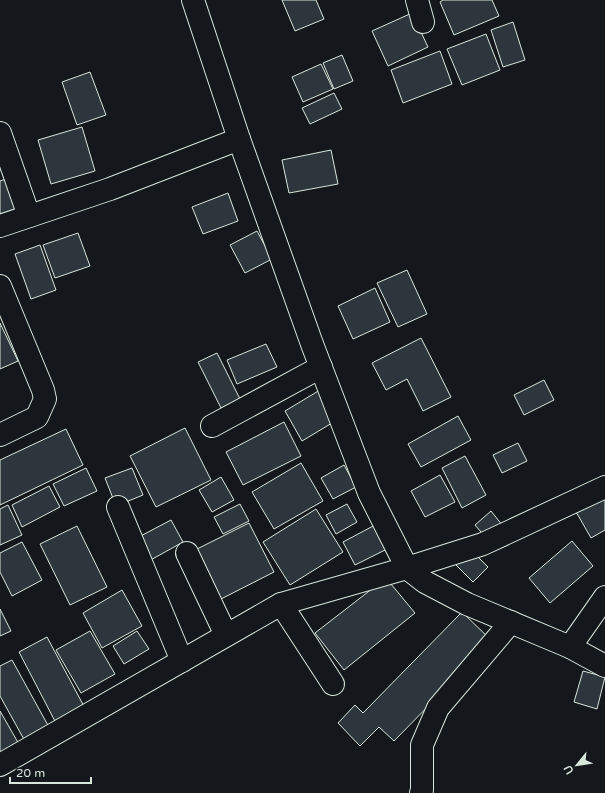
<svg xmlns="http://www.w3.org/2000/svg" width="605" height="793" viewBox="0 0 605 793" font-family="'Varela Round',sans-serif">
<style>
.building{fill:#2c363c;stroke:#d8e6dc}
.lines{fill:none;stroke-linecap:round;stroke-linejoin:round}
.minor-casing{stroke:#d8e6dc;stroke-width:24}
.minor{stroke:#14181c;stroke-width:22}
</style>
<rect width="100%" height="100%" fill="#14181c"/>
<!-- building -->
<g class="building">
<path d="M 282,0 L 316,0 L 324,19 L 295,31 Z"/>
<path d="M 443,0 L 492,0 L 499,16 L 454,35 L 440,2 Z"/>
<path d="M 412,13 L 428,47 L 388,66 L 372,31 Z"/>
<path d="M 513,22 L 525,60 L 503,67 L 491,30 Z"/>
<path d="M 486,34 L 500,70 L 462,85 L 447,49 Z"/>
<path d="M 440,51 L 452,84 L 403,103 L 391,70 Z"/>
<path d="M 342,55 L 353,81 L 334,89 L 323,63 Z"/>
<path d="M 321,64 L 333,89 L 303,102 L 292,77 Z"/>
<path d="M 90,72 L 106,115 L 77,125 L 62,82 Z"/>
<path d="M 334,93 L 342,109 L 310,124 L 302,108 Z"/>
<path d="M 82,127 L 95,171 L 51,184 L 38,140 Z"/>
<path d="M 331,150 L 338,184 L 289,193 L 282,160 Z"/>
<path d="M 6,179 L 19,214 L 0,221 L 0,181 Z"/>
<path d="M 228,193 L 238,221 L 203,234 L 192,207 Z"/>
<path d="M 257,231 L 272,259 L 245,273 L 230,245 Z"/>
<path d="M 78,233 L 90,266 L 55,278 L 43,245 Z"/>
<path d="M 40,245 L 56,290 L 31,299 L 15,254 Z"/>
<path d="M 407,270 L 427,314 L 398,327 L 377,283 Z"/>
<path d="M 375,288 L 390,322 L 353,339 L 338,306 Z"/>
<path d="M 0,323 L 18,361 L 0,369 Z"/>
<path d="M 421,338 L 451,397 L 423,411 L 407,379 L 386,390 L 372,363 Z"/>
<path d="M 266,344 L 277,367 L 237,384 L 227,360 Z"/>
<path d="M 217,353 L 240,399 L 221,408 L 198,362 Z"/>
<path d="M 544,380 L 554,400 L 524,415 L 514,395 Z"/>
<path d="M 320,390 L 337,420 L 302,441 L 285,411 Z"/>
<path d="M 458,416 L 471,440 L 421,467 L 408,444 Z"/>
<path d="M 284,422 L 301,456 L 243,485 L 226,452 Z"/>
<path d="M 185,428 L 211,480 L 156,507 L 130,456 Z"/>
<path d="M 66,429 L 83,465 L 0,505 L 0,460 Z"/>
<path d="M 518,443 L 527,461 L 502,473 L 493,455 Z"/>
<path d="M 465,456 L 486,495 L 462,508 L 442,468 Z"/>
<path d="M 301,463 L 323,501 L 274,529 L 252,492 Z"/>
<path d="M 344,465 L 356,487 L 333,499 L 321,478 Z"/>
<path d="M 86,468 L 97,491 L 64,506 L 53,484 Z"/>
<path d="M 132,468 L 143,495 L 116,506 L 105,478 Z"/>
<path d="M 440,475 L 455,502 L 425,517 L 411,491 Z"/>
<path d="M 221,477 L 234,500 L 212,512 L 199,490 Z"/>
<path d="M 49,486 L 60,507 L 22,527 L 12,505 Z"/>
<path d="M 605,494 L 605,530 L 591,538 L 575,510 Z"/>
<path d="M 240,504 L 249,521 L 223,534 L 214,517 Z"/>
<path d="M 347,504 L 357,522 L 336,534 L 326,515 Z"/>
<path d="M 8,505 L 22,535 L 0,545 L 0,509 Z"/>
<path d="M 316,509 L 343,552 L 290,585 L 263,542 Z"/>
<path d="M 491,511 L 503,526 L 487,539 L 475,525 Z"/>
<path d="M 171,520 L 183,542 L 147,562 L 135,539 Z"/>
<path d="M 249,523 L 274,572 L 221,599 L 195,550 Z"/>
<path d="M 375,525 L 387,549 L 355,565 L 343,542 Z"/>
<path d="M 77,526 L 107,587 L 70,605 L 40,544 Z"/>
<path d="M 572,541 L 593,566 L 550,603 L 529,578 Z"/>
<path d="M 22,542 L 42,580 L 12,596 L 0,572 L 0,553 Z"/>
<path d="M 470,549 L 488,567 L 473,582 L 455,564 Z"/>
<path d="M 386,578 L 415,613 L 344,670 L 315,633 Z"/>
<path d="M 122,590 L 142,626 L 102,648 L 83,613 Z"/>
<path d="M 0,609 L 11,631 L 0,636 Z"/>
<path d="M 462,612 L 492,641 L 394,741 L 379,727 L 360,746 L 338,723 L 355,705 L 363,713 Z"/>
<path d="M 90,631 L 115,674 L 81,693 L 56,650 Z"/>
<path d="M 137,631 L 149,649 L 124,664 L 113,646 Z"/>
<path d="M 47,637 L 87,712 L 58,727 L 19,652 Z"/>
<path d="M 12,660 L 50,729 L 26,743 L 0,696 L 0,666 Z"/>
<path d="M 583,671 L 605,677 L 597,709 L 574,702 Z"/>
<path d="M 0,711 L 20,746 L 0,758 Z"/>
</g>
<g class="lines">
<defs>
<g id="minor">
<path d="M 193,0 L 239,139"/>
<path d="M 417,0 L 423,22"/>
<path d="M 0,133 L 29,216"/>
<path d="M 0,226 L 110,189 L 239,139 L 312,344 L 369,493 L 407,568 L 425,582 L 467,604 L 570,647 L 605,666"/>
<path d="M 0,286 L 43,390 L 45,399 L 37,417 L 0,435"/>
<path d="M 212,426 L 321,367"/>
<path d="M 118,507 L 182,661"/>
<path d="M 187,553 L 226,635"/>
<path d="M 281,604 L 333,684"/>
<path d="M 570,647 L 605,597"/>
<path d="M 0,765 L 281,604 L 407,568 L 483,544 L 605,487"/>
<path d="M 421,793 L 422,790 L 422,745 L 438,708 L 511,622"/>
</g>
</defs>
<!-- minor casing -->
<use href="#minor" class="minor-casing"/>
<!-- minor -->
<use href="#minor" class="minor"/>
</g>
<!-- north arrow -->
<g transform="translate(577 765) rotate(240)" stroke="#14181c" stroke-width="3" paint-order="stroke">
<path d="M0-3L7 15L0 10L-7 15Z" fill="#d8e6dc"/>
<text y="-6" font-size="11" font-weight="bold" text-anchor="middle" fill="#d8e6dc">U</text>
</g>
<!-- scale -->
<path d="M10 777v6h81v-6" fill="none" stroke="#d8e6dc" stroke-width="2"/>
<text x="16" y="777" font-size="12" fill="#d8e6dc" stroke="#14181c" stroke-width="3" paint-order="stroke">20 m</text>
</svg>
